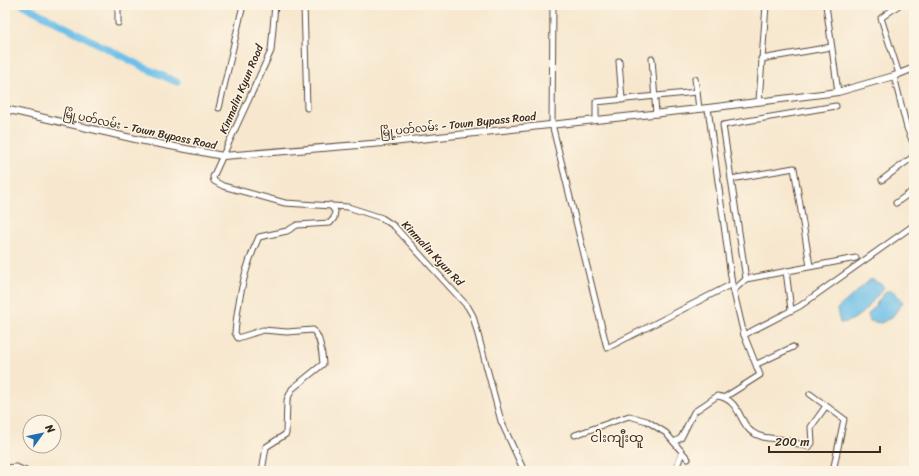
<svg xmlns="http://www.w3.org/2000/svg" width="919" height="476" viewBox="0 0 919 476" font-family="Sriracha,'Noto Sans Myanmar',sans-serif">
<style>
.water{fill:#6dc0e9;stroke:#547584}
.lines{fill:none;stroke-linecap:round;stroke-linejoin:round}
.river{stroke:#6dc0e9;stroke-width:7}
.minor-casing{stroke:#574638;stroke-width:7}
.major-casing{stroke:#574638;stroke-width:8}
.minor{stroke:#fff;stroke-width:5}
.major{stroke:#fff;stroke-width:6}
.labels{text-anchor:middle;stroke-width:3;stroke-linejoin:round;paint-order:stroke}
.street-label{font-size:11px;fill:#3b2a1e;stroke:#fcf5e5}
.quarter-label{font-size:13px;fill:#3b2a1e;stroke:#fcf5e5}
</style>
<rect width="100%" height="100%" fill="#fcf5e5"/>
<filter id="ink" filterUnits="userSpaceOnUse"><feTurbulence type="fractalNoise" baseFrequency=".025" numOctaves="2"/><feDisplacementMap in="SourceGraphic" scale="8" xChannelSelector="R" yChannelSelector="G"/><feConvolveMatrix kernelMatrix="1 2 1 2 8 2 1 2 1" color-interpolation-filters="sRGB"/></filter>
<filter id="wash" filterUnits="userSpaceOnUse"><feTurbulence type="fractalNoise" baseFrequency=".012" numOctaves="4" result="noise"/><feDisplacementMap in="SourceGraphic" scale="16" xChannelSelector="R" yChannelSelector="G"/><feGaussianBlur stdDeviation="0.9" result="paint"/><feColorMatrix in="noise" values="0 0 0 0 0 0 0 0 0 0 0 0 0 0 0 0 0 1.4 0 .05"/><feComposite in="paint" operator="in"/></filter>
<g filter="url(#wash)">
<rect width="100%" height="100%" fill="#f7e7ce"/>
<!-- water -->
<g class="water">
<path d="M 871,279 L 882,285 L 884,288 C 871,301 860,322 840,323 L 837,309 Z"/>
<path d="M 886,291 L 893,291 L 903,302 L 892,317 L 881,323 L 870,321 L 868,315 Z"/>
</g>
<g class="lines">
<!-- river -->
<path class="river" d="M 23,5 L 145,68 L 177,82"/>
</g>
</g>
<g filter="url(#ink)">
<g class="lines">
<defs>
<g id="minor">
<path d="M 118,5 L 118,23"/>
<path d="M 275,5 L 271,51 L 213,177 L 214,181 L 223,186 L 285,203 L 348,207 L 382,218 L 394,226 L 468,307 L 473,316 L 501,421 L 524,471"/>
<path d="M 304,5 L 307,108"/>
<path d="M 553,5 L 552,124 L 607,348 L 732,284 L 708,108"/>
<path d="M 826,5 L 838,92"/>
<path d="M 899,5 L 881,18 L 899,74"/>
<path d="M 652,59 L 656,114"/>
<path d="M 761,59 L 831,47"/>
<path d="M 619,61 L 622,100"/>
<path d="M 894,76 L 907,128 L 914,145"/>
<path d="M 695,79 L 697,92"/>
<path d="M 759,101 L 766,5"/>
<path d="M 219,108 L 243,5"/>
<path d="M 596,120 L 596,102 L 697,92 L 699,109"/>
<path d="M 731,179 L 794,168 L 810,266"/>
<path d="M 882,180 L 914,156"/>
<path d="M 896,203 L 914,190"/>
<path d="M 786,271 L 791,310"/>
<path d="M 746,279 L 723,125 L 836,106"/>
<path d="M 732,284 L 744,335 L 800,306 L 914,225"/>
<path d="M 734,290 L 746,279 L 856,258"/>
<path d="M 757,364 L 793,347"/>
<path d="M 810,394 L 844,419 L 833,471"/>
<path d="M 725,397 L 760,375 L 744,335"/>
<path d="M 575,435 L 629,416 L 647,421 L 666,433 L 688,459"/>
<path d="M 674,442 L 681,438 L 694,412 L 717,396 C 740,399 739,423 752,432 C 760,438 769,438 779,439 C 789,441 799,444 809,447 L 812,443 L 811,427 L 826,406"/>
<path d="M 5,468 L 16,467 L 26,471"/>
<path d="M 262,471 L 266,447 L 286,434 L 287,400 L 292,389 L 323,364 C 322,354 321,337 313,330 L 287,332 L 263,330 L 238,338 L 235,333 C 238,299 244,268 259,237 L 287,231 L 297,225 L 330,223 L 334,218 L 335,211 L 330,205"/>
<path d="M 675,471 L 682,453"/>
</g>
<path id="major" d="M 5,109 L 144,141 L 223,156 L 383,143 L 708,108 L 838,92 L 894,76 L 914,68"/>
</defs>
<!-- minor casing -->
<use href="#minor" class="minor-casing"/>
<!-- major casing -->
<use href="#major" class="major-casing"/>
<!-- minor -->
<use href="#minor" class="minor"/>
<!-- major -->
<use href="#major" class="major"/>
</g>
</g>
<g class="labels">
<!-- street labels -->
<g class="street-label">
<text transform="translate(241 89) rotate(-67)" y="4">Kinmalin Kyun Road</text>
<text transform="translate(458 124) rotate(-6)" y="4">မြို့ပတ်လမ်း - Town Bypass Road</text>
<text transform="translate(140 129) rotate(12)" y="4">မြို့ပတ်လမ်း - Town Bypass Road</text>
<text transform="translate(433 253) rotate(47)" y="4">Kinmalin Kyun Rd</text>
</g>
<!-- quarter labels -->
<g class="quarter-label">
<text x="617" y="442">ငါးကျီးထူ</text>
</g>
</g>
<!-- margin -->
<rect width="919" height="476" fill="none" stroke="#fcf5e5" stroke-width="20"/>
<!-- north arrow -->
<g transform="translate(42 434) rotate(57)"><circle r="19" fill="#fcf5e5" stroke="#afa495"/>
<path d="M0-3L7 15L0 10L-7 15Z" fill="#1f6fb2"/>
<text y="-6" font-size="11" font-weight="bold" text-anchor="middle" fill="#3b2a1e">N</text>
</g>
<!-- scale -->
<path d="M769 446v6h111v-6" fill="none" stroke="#3b2a1e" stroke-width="2"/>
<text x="775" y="446" font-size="12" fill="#3b2a1e" stroke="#fcf5e5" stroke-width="3" paint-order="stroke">200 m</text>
</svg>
